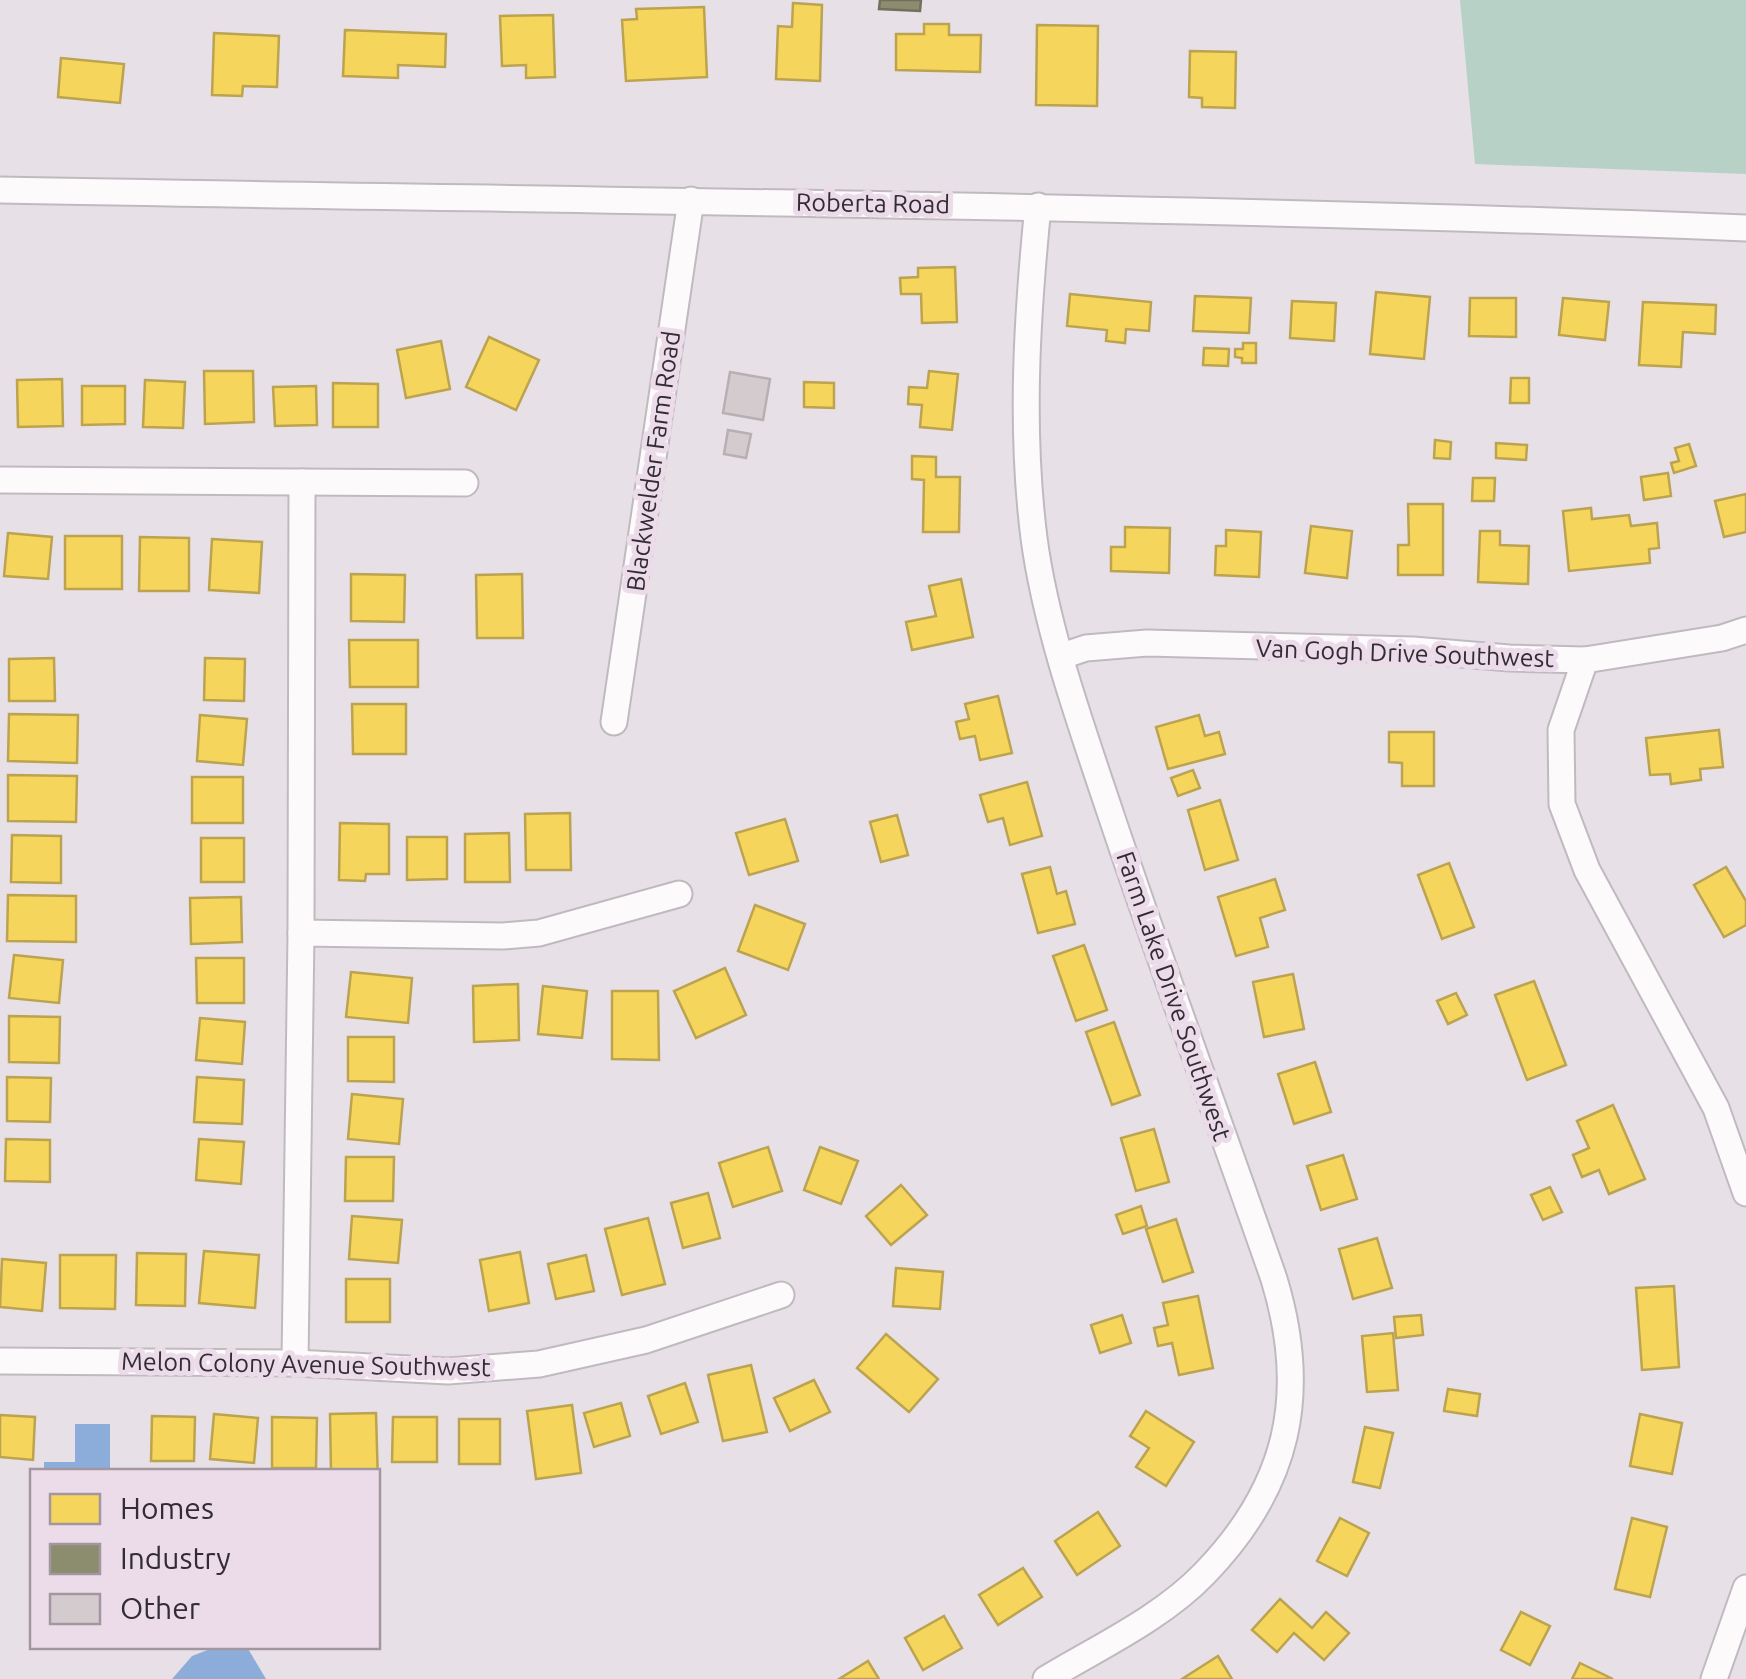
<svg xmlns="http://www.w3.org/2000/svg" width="1746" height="1679" viewBox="0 0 1746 1679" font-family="Ubuntu,sans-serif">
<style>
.green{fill:#b7d1c7}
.water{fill:#8cadda}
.homes{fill:#f6d55c;stroke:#bca350;stroke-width:2.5}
.industry{fill:#8c8c6e;stroke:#71705c;stroke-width:2.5}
.building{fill:#d3cbcd;stroke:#b7b0b2;stroke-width:2.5}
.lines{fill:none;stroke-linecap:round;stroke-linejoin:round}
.minor-casing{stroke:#c0bac0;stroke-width:29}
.minor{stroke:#fcfafb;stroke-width:25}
.labels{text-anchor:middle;stroke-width:10;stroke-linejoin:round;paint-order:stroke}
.street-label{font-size:25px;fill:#332d33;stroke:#ecdcea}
</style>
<rect width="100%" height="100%" fill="#e8e0e7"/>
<!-- green -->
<path class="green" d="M 1460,0 L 1746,0 L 1746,174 L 1475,164 Z"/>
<!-- water -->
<g class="water">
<path d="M 75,1424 L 110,1424 L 110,1471 L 44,1471 L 44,1462 L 75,1462 Z"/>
<path d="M 218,1646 L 247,1647 L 266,1679 L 172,1679 L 192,1656 Z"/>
</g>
<!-- homes -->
<g class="homes">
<path d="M 793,3 L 822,5 L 820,81 L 776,79 L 778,26 L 792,27 Z"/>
<path d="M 704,7 L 707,77 L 626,81 L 622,20 L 637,19 L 636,9 Z"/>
<path d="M 553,15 L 555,77 L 526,78 L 526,65 L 502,66 L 500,16 Z"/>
<path d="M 924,24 L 949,24 L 949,35 L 981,35 L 980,72 L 896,70 L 896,34 L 924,34 Z"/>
<path d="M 1037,25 L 1098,26 L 1097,106 L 1036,105 Z"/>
<path d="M 345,30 L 446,34 L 445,67 L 398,65 L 398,78 L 343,76 Z"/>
<path d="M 214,33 L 279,36 L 277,87 L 243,86 L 242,96 L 212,95 Z"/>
<path d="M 1190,51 L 1236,52 L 1235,108 L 1202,107 L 1202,98 L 1189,97 Z"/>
<path d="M 61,58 L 124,64 L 120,103 L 58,97 Z"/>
<path d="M 955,267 L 957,322 L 922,323 L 921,294 L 901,294 L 900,278 L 918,277 L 918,268 Z"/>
<path d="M 1376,292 L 1430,297 L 1424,359 L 1370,354 Z"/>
<path d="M 1070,294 L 1151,302 L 1149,331 L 1126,329 L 1125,343 L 1106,341 L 1107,330 L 1067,326 Z"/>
<path d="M 1195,296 L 1251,298 L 1249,333 L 1193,331 Z"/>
<path d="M 1470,298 L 1516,298 L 1516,337 L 1469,336 Z"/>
<path d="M 1563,298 L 1609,302 L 1605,340 L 1559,335 Z"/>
<path d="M 1292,301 L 1336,303 L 1334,341 L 1290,338 Z"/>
<path d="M 1643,302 L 1716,305 L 1715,334 L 1683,332 L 1681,367 L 1639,365 Z"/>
<path d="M 489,337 L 539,360 L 516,410 L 466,387 Z"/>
<path d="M 441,341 L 450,389 L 406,398 L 397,350 Z"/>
<path d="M 1243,343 L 1256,343 L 1256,363 L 1242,363 L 1242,358 L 1235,357 L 1235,349 L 1243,349 Z"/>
<path d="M 1204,348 L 1229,349 L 1228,366 L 1203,365 Z"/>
<path d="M 204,371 L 253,371 L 254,422 L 205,424 Z"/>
<path d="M 929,371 L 958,374 L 952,430 L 920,427 L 922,405 L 908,404 L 909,387 L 927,388 Z"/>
<path d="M 1511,378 L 1529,378 L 1529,403 L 1510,403 Z"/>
<path d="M 62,379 L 63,426 L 18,427 L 17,380 Z"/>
<path d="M 145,380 L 185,382 L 183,428 L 143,427 Z"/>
<path d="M 804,382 L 834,383 L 834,408 L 804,407 Z"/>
<path d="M 333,383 L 378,384 L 378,427 L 333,427 Z"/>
<path d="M 82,386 L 125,386 L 125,424 L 82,425 Z"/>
<path d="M 316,386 L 317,425 L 275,426 L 273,387 Z"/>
<path d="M 1435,440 L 1451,442 L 1450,459 L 1434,458 Z"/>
<path d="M 1496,443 L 1527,445 L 1526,460 L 1496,458 Z"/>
<path d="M 1689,444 L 1696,466 L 1674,473 L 1671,463 L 1679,461 L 1675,448 Z"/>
<path d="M 912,456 L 936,457 L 936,477 L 960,477 L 959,532 L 923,532 L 924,480 L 912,479 Z"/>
<path d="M 1668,473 L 1671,496 L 1644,500 L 1641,477 Z"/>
<path d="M 1473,478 L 1495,478 L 1494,501 L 1472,501 Z"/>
<path d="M 1746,494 L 1746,532 L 1724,537 L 1715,501 Z"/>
<path d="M 1408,504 L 1443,504 L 1443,575 L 1398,575 L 1398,545 L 1409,545 Z"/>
<path d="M 1591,508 L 1592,519 L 1629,515 L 1631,526 L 1657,523 L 1659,548 L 1649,549 L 1650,563 L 1569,571 L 1563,511 Z"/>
<path d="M 1311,526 L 1352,531 L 1347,578 L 1305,573 Z"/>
<path d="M 1125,527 L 1170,528 L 1169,573 L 1111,571 L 1111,547 L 1125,547 Z"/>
<path d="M 1226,530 L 1261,532 L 1259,577 L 1215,575 L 1216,546 L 1226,546 Z"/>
<path d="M 1480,531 L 1500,531 L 1500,545 L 1529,546 L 1528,584 L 1478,582 Z"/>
<path d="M 8,533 L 52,537 L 48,579 L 4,576 Z"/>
<rect x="65" y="536" width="57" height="53"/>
<path d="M 140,537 L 189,538 L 189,591 L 139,591 Z"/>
<path d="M 212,539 L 262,542 L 259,593 L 209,590 Z"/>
<path d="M 351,574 L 405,575 L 404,622 L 351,621 Z"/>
<path d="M 522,574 L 523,638 L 477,638 L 476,575 Z"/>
<path d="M 961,579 L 973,637 L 912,650 L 906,622 L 936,616 L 929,586 Z"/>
<path d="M 349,640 L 418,640 L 418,687 L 350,687 Z"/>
<path d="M 54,658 L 55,701 L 9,701 L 9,659 Z"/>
<path d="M 205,658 L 245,659 L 244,701 L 204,700 Z"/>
<path d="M 998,696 L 1012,753 L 980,760 L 975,736 L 960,739 L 956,722 L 969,719 L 965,704 Z"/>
<path d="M 352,704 L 406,704 L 406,754 L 353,754 Z"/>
<path d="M 9,714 L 78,715 L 77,763 L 8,761 Z"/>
<path d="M 200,715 L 247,719 L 243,765 L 197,761 Z"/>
<path d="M 1199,715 L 1205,736 L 1219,732 L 1225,754 L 1168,769 L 1156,727 Z"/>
<path d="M 1719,730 L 1723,767 L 1700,769 L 1701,780 L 1671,784 L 1670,774 L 1650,775 L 1646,738 Z"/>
<path d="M 1389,732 L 1434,732 L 1434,786 L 1402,786 L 1402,763 L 1389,762 Z"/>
<path d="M 1193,770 L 1200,788 L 1178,796 L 1171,778 Z"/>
<path d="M 8,775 L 77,776 L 76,822 L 8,821 Z"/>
<rect x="192" y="777" width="51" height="46"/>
<path d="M 1027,782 L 1042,836 L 1010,845 L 1003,818 L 988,822 L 980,795 Z"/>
<path d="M 1220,800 L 1238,860 L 1205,870 L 1188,810 Z"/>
<path d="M 570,813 L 571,870 L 526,870 L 525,814 Z"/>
<path d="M 897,815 L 908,855 L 881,862 L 870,822 Z"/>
<path d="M 785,819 L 798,861 L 749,875 L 736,833 Z"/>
<path d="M 340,823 L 389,824 L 389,874 L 366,874 L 365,881 L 339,880 Z"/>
<path d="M 509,833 L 510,882 L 465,882 L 465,834 Z"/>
<path d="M 12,835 L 61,836 L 61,883 L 11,882 Z"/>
<path d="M 407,837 L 447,837 L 447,879 L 407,880 Z"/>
<rect x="201" y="838" width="43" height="44"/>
<path d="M 1449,863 L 1474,927 L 1442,939 L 1418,875 Z"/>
<path d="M 1050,867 L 1057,894 L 1066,891 L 1075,924 L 1038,933 L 1022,874 Z"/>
<path d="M 1726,867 L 1746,901 L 1746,925 L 1724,937 L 1694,885 Z"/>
<path d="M 1275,879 L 1285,910 L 1260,918 L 1268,947 L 1236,956 L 1218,897 Z"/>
<path d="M 8,895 L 76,896 L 76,942 L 7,941 Z"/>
<path d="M 241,897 L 242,942 L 191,944 L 190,898 Z"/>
<path d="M 755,905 L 805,924 L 788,970 L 738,951 Z"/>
<path d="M 1084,945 L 1107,1010 L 1076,1021 L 1053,956 Z"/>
<path d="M 14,955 L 63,960 L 59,1003 L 9,998 Z"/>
<path d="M 196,958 L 244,958 L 244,1003 L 197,1003 Z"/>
<path d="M 725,968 L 746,1015 L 696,1038 L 674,991 Z"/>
<path d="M 351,972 L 412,978 L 408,1023 L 346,1017 Z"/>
<path d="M 1293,974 L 1304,1029 L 1264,1037 L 1253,982 Z"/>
<path d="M 1534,981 L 1566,1065 L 1527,1080 L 1495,995 Z"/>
<path d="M 518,984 L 519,1040 L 474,1042 L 473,986 Z"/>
<path d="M 543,986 L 587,991 L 582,1038 L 538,1034 Z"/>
<path d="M 612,991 L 658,991 L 659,1060 L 612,1059 Z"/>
<path d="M 1456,993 L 1467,1015 L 1448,1024 L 1437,1001 Z"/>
<path d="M 9,1016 L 60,1017 L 59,1063 L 9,1062 Z"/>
<path d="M 200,1018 L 245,1022 L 242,1064 L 196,1060 Z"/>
<path d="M 1114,1022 L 1140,1095 L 1112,1105 L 1086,1032 Z"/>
<path d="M 348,1037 L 394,1037 L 394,1082 L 348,1081 Z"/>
<path d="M 1315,1062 L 1331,1112 L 1294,1124 L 1278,1074 Z"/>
<path d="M 7,1077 L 51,1078 L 50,1122 L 7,1121 Z"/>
<path d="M 197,1077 L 244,1080 L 242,1124 L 194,1122 Z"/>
<path d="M 352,1094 L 403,1099 L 399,1144 L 348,1139 Z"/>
<path d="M 1613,1105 L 1645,1179 L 1609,1194 L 1599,1170 L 1582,1177 L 1573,1155 L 1589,1148 L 1577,1121 Z"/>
<path d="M 1154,1129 L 1169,1182 L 1136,1191 L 1121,1138 Z"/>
<path d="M 6,1139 L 50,1140 L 50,1182 L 5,1181 Z"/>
<path d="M 199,1139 L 244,1142 L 241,1184 L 196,1180 Z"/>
<path d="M 768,1147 L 782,1191 L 733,1207 L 719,1163 Z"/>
<path d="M 820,1147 L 858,1161 L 841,1204 L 804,1190 Z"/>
<path d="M 1343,1155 L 1357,1199 L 1321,1210 L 1307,1166 Z"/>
<path d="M 346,1157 L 394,1157 L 393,1201 L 345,1201 Z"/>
<path d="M 901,1185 L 927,1215 L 891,1245 L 866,1216 Z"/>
<path d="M 1550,1187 L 1562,1212 L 1543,1220 L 1531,1195 Z"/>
<path d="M 708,1193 L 720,1238 L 683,1248 L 671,1203 Z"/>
<path d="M 1141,1206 L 1147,1226 L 1123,1234 L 1116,1215 Z"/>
<path d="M 352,1216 L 402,1220 L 398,1263 L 349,1259 Z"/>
<path d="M 648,1218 L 665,1284 L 622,1295 L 605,1229 Z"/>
<path d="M 1176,1219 L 1193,1272 L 1163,1282 L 1146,1229 Z"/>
<path d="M 1377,1238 L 1392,1288 L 1353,1299 L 1339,1249 Z"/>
<path d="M 204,1251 L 259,1255 L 255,1308 L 199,1303 Z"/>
<path d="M 520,1252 L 529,1303 L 489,1311 L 480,1260 Z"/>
<path d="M 137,1253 L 186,1254 L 185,1306 L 136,1305 Z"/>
<path d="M 60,1255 L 116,1255 L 115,1309 L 60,1308 Z"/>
<path d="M 586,1255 L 594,1291 L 556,1299 L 548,1264 Z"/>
<path d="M 2,1259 L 46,1263 L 42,1311 L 0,1307 Z"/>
<path d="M 896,1268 L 943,1272 L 940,1309 L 893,1306 Z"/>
<rect x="346" y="1279" width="44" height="43"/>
<path d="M 1674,1286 L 1679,1367 L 1642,1370 L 1636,1288 Z"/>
<path d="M 1198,1296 L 1213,1368 L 1179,1375 L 1172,1343 L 1158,1346 L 1154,1328 L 1168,1325 L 1163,1303 Z"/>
<path d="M 1122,1315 L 1131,1343 L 1100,1353 L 1091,1325 Z"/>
<path d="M 1421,1315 L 1423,1335 L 1396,1338 L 1394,1317 Z"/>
<path d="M 1393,1333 L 1398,1390 L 1367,1392 L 1362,1336 Z"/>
<path d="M 886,1334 L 938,1379 L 909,1412 L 857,1368 Z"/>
<path d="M 751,1365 L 767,1432 L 723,1441 L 708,1375 Z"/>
<path d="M 814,1380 L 830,1412 L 790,1431 L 774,1398 Z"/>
<path d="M 685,1383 L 698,1422 L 661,1434 L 648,1396 Z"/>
<path d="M 1448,1389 L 1480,1394 L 1477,1416 L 1444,1411 Z"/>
<path d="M 621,1403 L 630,1436 L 594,1447 L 584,1413 Z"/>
<path d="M 572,1405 L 581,1473 L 536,1479 L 527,1411 Z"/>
<path d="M 1146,1411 L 1194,1442 L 1166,1486 L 1136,1467 L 1149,1448 L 1130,1436 Z"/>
<path d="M 376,1413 L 378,1482 L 378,1472 L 331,1472 L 330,1414 Z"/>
<path d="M 214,1414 L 258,1418 L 254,1463 L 210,1459 Z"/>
<path d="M 1640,1414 L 1682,1423 L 1672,1474 L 1630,1466 Z"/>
<path d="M 0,1415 L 35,1417 L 33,1460 L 0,1457 Z"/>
<path d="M 152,1416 L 195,1417 L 194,1461 L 151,1461 Z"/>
<path d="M 272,1417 L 317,1418 L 316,1468 L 272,1468 Z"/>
<path d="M 393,1417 L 437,1417 L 437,1462 L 392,1462 Z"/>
<rect x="459" y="1419" width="41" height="45"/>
<path d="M 1365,1427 L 1393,1433 L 1380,1488 L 1353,1482 Z"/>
<path d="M 1098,1512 L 1120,1546 L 1077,1575 L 1055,1541 Z"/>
<path d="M 1340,1518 L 1369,1533 L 1347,1576 L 1317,1561 Z"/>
<path d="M 1632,1518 L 1667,1527 L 1650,1597 L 1615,1589 Z"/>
<path d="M 1023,1568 L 1042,1597 L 998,1625 L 979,1595 Z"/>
<path d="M 1280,1599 L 1312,1628 L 1326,1612 L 1349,1633 L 1324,1660 L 1294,1633 L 1277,1652 L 1252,1630 Z"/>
<path d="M 1521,1612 L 1550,1626 L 1530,1665 L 1501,1650 Z"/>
<path d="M 944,1616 L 962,1648 L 923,1670 L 905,1638 Z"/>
<path d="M 1218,1656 L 1232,1679 L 1182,1679 Z"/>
<path d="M 868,1661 L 879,1679 L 839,1679 Z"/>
<path d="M 1580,1663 L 1613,1679 L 1572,1679 Z"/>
</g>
<!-- industry -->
<path class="industry" d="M 880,0 L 921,0 L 920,11 L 879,9 Z"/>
<!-- building -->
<g class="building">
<path d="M 730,372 L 770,379 L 763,420 L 723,413 Z"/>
<path d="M 728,430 L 751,434 L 746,458 L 724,454 Z"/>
</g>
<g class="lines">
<defs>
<g id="minor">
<path d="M 0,190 C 582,201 1164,205 1746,228"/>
<path d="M 1038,206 C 1027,316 1020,427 1034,538 C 1046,629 1082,728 1111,815 C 1163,970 1220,1124 1274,1279 C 1309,1394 1289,1486 1205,1573 C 1162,1618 1099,1647 1046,1679"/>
<path d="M 0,480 L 465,483"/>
<path d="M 1062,656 L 1086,648 L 1147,643 L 1413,650 L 1509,658 L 1585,660 L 1722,638 L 1746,630"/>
<path d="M 1585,660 L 1561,730 L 1562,804 L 1587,870 L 1716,1108 L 1746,1193"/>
<path d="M 614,722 L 691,200"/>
<path d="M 301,933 L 503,936 L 539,933 L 679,894"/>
<path d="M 0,1361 L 295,1363 L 448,1371 L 539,1364 L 646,1340 L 781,1295"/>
<path d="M 295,1363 L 301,933 L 302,482"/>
<path d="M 1714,1679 L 1746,1588"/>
</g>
</defs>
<!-- minor casing -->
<use href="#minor" class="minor-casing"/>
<!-- minor -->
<use href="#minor" class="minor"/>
</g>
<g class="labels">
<!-- street labels -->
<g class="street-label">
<text transform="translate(873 203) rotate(1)" y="9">Roberta Road</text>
<text transform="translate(653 461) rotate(-82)" y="9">Blackwelder Farm Road</text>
<text transform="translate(1405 653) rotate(2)" y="9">Van Gogh Drive Southwest</text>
<text transform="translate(1174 996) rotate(71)" y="9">Farm Lake Drive Southwest</text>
<text transform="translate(306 1364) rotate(1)" y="9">Melon Colony Avenue Southwest</text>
</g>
</g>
<!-- legend -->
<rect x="30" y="1469" width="350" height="180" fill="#ecdcea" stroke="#a296a1" stroke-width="2.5"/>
<rect x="50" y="1494" width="50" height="30" fill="#f6d55c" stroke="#a296a1" stroke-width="2.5"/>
<text x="120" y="1519" font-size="30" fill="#332d33">Homes</text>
<rect x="50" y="1544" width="50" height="30" fill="#8c8c6e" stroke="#a296a1" stroke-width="2.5"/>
<text x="120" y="1569" font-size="30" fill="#332d33">Industry</text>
<rect x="50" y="1594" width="50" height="30" fill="#d3cbcd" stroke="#a296a1" stroke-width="2.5"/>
<text x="120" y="1619" font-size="30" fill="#332d33">Other</text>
</svg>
